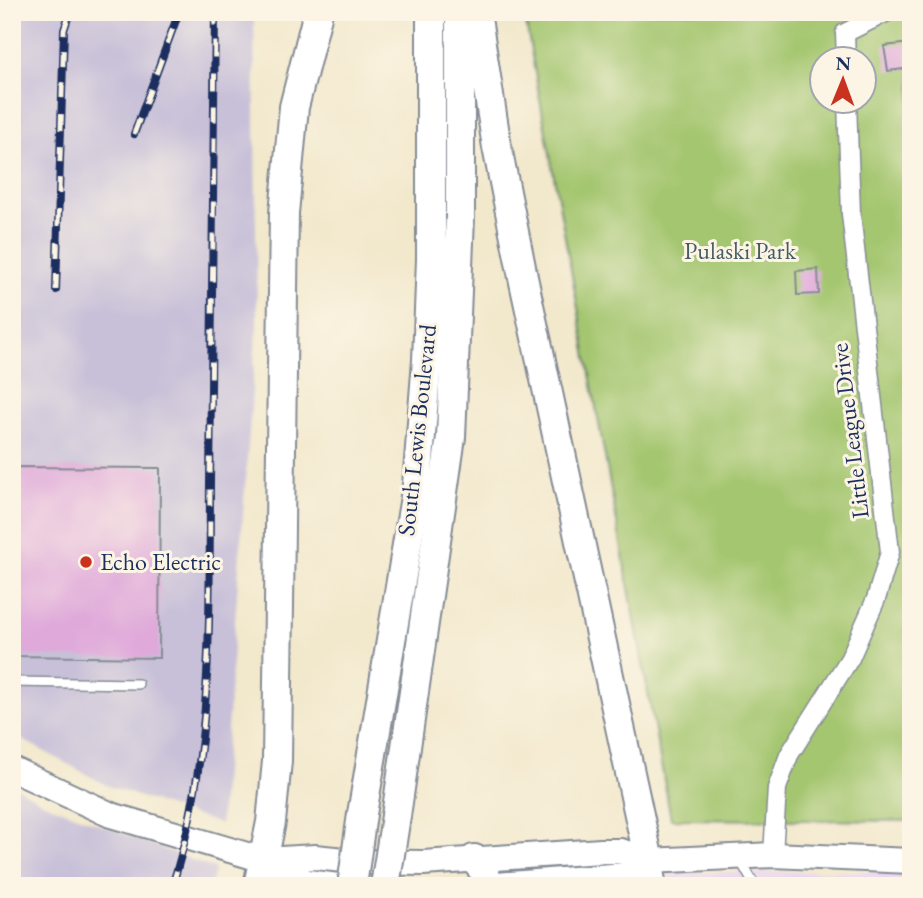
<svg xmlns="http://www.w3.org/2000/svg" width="923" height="898" viewBox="0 0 923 898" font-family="'EB Garamond',serif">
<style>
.built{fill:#e6d3f0}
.industrial{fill:#c8c0d8}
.green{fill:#a4c66f;stroke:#607a66;stroke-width:2;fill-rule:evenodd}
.building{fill:#dfa9da}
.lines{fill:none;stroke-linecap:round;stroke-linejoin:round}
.lane-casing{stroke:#868c95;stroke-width:12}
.street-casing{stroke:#868c95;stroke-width:21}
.secondary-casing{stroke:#868c95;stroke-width:28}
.primary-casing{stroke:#868c95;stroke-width:32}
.lane{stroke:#fff;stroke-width:9}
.street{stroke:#fff;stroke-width:18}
.secondary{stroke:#fff;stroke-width:24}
.primary{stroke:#fff;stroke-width:28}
.rail-casing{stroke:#1b2f5e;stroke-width:8}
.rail{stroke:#fcf5e5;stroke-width:5;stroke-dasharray:16;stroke-linecap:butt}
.primary-bridge-casing{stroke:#868c95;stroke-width:32;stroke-linecap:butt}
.primary-bridge{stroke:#fff;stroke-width:28}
.poi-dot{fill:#c8321e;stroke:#fcf5e5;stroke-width:2.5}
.labels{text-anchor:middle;stroke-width:6;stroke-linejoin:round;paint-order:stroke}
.park-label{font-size:24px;fill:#445c63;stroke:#fcf5e5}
.street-label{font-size:24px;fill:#1b2f5e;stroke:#fcf5e5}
.poi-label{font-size:24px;fill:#1b2f5e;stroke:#fcf5e5;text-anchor:start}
</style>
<rect width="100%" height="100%" fill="#fcf5e5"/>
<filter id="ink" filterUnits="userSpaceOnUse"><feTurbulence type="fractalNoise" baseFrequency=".0143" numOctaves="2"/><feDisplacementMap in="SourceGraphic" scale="14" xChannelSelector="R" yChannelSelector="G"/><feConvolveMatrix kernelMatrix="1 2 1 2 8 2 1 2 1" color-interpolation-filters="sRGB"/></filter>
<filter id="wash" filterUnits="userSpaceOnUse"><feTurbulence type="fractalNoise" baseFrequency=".00686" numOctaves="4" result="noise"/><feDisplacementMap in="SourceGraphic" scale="28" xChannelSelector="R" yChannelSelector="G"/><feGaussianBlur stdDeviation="1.57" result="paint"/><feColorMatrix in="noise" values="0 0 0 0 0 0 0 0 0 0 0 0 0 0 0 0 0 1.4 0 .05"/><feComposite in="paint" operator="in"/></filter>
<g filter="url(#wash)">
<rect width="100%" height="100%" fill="#f2e8cc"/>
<!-- built -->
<path class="built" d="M 890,871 L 911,872 L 911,886 L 672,886 L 669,873 Z"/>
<!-- industrial -->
<g class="industrial">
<path d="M 12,12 L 254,12 L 257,325 L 220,824 L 108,786 L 12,734 Z"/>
<path d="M 12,784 L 44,803 L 215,869 L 211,886 L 12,886 Z"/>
</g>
<!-- green -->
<path class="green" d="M 524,12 L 911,12 L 911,810 L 907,821 L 671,819 ZM 822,60 L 864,60 L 864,102 L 822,102 Z"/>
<g id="blocks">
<!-- building -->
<g class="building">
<path d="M 911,43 L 911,68 L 888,71 L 884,46 Z"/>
<path d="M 818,269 L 819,294 L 797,295 L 796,271 Z"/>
<path d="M 12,467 L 160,468 L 159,658 L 12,656 Z"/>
</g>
</g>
</g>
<g filter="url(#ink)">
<use href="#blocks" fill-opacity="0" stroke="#868c95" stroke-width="2"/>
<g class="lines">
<defs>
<g id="lane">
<path d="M 12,682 L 138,684"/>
<path d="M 739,858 L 755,886"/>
</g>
<g id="street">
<path d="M 846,60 L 845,33 L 887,12"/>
<path d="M 773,855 L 777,788 L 789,755 L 850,658 L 876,599 L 890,552 L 851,214 L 847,102"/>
</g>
<g id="secondary">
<path d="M 12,769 L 111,815 L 264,860 L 315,857 L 363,862 L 423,863 L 601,851 L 621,851 L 649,861 L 773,855 L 911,861"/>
<path d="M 264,861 L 307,882 L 338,886"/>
<path d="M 649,861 L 654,886"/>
<path d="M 484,886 L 625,875 L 649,861"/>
</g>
<g id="primary">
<path d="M 476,12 L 497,147 L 524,282 L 649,861"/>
<path d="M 362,814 L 417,485 L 427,360 L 431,259 L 431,12"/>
<path d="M 396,816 L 451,437 L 460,217 L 460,12"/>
<path d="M 474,859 L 484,871 L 488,886"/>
<path d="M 258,886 L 271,822 L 277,761 L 284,213 L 294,107 L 318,12"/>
</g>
</defs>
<!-- lane casing -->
<use href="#lane" class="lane-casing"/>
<!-- street casing -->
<use href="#street" class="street-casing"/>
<!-- secondary casing -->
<use href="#secondary" class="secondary-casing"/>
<!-- primary casing -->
<use href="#primary" class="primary-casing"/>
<!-- lane -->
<use href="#lane" class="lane"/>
<!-- street -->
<use href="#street" class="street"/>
<!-- secondary -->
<use href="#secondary" class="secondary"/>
<!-- primary -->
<use href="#primary" class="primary"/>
<defs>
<g id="rail">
<path d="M 134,134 L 179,12"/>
<path d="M 56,290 L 64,30 L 70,12"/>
<path d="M 172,886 C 214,756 209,618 210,483 C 212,326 214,169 215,12"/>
</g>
</defs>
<!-- rail casing -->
<use href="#rail" class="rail-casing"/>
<!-- rail -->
<use href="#rail" class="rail"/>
<defs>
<g id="primary-bridge">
<path d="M 352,886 L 362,814"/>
<path d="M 385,886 L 396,816"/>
</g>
</defs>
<!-- primary-bridge casing -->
<use href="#primary-bridge" class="primary-bridge-casing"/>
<!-- primary-bridge -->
<use href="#primary-bridge" class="primary-bridge"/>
</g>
</g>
<!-- markers -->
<circle class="poi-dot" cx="86" cy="562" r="7"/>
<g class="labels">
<!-- park labels -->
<g class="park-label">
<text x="740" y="259">Pulaski Park</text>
</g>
<!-- street labels -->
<g class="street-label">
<text transform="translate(417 430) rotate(-84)" y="8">South Lewis Boulevard</text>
<text transform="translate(850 431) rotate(-97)" y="8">Little League Drive</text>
</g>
<!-- poi labels -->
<g class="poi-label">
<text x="100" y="570">Echo Electric</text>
</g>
</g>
<!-- margin -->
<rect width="923" height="898" fill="none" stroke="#fcf5e5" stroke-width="42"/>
<!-- north arrow -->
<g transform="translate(843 80) rotate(1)"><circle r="33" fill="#fcf5e5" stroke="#a2a6af" stroke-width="2"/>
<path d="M0-5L12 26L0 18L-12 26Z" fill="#c8321e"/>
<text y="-10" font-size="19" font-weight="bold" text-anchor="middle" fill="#1b2f5e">N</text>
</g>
</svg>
